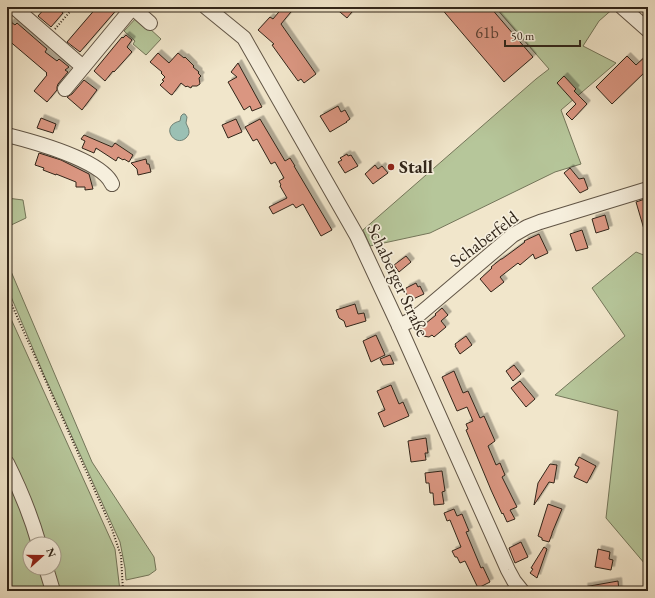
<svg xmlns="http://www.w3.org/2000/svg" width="655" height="598" viewBox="0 0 655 598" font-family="'EB Garamond',serif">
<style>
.green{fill:#b6c69a;stroke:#74765a;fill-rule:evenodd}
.water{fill:#9bc0b4;stroke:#718276}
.building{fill:#da9681;stroke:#312519;filter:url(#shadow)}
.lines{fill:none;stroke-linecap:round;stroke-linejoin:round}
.minor-casing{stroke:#615546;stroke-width:16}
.path{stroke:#312519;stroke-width:2;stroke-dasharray:1 2;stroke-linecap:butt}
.minor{stroke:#f6efdd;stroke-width:14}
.poi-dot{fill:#8f2418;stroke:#f6efdd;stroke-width:1.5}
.labels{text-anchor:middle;stroke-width:3.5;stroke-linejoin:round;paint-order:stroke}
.number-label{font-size:16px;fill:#5b4133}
.poi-label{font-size:18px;font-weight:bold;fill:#312519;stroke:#f6efdd;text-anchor:start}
.street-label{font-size:18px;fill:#312519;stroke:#f6efdd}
</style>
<defs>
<filter id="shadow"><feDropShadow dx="3.5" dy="-3.5" stdDeviation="0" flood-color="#0004"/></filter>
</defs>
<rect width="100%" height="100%" fill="#f1e6cb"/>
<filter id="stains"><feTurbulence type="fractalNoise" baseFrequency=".005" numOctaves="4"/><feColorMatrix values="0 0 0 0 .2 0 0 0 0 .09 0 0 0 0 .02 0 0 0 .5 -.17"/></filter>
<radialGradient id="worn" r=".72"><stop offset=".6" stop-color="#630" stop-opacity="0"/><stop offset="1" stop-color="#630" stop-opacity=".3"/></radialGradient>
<!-- green -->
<g class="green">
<path d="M 495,7 L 615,7 L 599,21 L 583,46 L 616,63 L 561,110 L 581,164 L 555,172 L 430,233 L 370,246 L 363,230 L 536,79 L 549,69 Z"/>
<path d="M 137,17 L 161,39 L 146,55 L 133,44 L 135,41 L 124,31 Z"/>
<path d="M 7,198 L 23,200 L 26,218 L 7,227 Z"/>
<path d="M 636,252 L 646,256 L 648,256 L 648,569 L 645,564 L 606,518 L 618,411 L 555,395 L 625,336 L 592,288 Z"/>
<path d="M 7,262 L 92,462 L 154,557 L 156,570 L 149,575 L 126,580 L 125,568 L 120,542 L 44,375 L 12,299 L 7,289 Z"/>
<path d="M 7,310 L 115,549 L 120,591 L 7,591 ZM 30,544 L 54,544 L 54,568 L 30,568 Z"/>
</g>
<!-- water -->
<path class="water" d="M 183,114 L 185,114 L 187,117 C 187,119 186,121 186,123 C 187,126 189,128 189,132 C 189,134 188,136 186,138 C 175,148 159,126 180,121 L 181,116 Z"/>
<!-- building -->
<g class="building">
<path d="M 46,7 L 56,7 L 63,13 L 51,27 L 38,16 Z"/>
<path d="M 97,7 L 119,7 L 80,52 L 67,42 Z"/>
<path d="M 283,7 L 295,7 L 281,24 L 316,74 L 304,83 L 301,79 L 298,81 L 272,45 L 274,44 L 258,30 L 270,17 L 273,19 Z"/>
<path d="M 334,7 L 356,7 L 347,18 Z"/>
<path d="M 440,7 L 490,7 L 533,57 L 504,82 Z"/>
<path d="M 11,22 L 15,25 L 17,23 L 47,49 L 45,52 L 57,61 L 59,59 L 69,67 L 65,70 L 68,72 L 58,84 L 57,87 L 57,90 L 47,102 L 34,91 L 47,75 L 46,74 L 47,73 L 7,39 L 7,27 Z"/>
<path d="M 126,35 L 132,40 L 127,47 L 132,52 L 114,72 L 113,71 L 105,81 L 94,71 L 122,37 L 123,38 Z"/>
<path d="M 158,53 L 169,63 L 178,53 L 184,58 L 185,57 L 194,66 L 193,67 L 199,72 L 198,73 L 201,76 L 199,78 L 200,84 L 197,86 L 192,86 L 191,88 L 187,86 L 186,87 L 181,83 L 172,95 L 170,94 L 160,85 L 164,81 L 162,80 L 165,77 L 161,73 L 162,72 L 150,62 Z"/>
<path d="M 648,54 L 648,69 L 612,104 L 596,87 L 627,56 L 636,65 Z"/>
<path d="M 238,63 L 262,107 L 252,111 L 250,106 L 244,110 L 228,82 L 237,77 L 231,72 Z"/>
<path d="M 564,76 L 576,89 L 574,91 L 587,104 L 572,120 L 566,114 L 576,104 L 557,83 Z"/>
<path d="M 84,80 L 97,90 L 82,110 L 67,97 L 72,94 Z"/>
<path d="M 338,106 L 341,112 L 345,110 L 350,119 L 346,122 L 347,122 L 330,132 L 320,116 Z"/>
<path d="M 41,118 L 56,124 L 53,133 L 37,128 Z"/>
<path d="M 236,119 L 242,132 L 228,138 L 222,125 Z"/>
<path d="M 260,119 L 285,161 L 290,158 L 295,166 L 294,166 L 332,230 L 321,236 L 303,204 L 296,208 L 293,204 L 273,214 L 269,207 L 287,198 L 280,186 L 281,185 L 279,181 L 284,178 L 275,162 L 271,164 L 257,139 L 253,141 L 245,127 Z"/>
<path d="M 84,135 L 112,147 L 115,143 L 133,155 L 129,162 L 124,159 L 123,160 L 118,157 L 116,161 L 96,148 L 94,153 L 82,148 L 85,141 L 81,139 Z"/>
<path d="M 39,153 L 61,160 L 89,174 L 93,189 L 85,190 L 85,187 L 76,187 L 76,182 L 56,174 L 56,175 L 43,170 L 44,168 L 35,165 Z"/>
<path d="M 347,154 L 348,156 L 351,155 L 358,166 L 345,173 L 338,162 L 342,160 L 340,158 Z"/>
<path d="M 146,159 L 147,164 L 149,164 L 151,172 L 138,175 L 137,169 L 131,163 Z"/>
<path d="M 375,165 L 378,169 L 382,166 L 388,173 L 373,184 L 365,174 Z"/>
<path d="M 570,168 L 579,179 L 584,178 L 588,189 L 580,193 L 564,173 Z"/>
<path d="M 648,198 L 648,236 L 646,236 L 636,202 Z"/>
<path d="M 605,215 L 609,229 L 596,233 L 592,219 Z"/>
<path d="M 582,230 L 588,248 L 576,251 L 570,234 Z"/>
<path d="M 539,234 L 548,253 L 535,259 L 533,254 L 520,265 L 518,263 L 500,277 L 504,282 L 491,292 L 480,279 L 492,268 L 491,267 L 501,259 L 502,259 L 525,242 L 524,241 Z"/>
<path d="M 406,256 L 411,262 L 399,272 L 394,265 Z"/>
<path d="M 416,283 L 418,287 L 420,286 L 424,294 L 411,300 L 405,292 L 406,288 Z"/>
<path d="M 355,304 L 358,314 L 364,313 L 366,321 L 346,327 L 344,321 L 339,318 L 336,310 Z"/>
<path d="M 442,308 L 448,315 L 441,321 L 446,327 L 434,337 L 432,335 L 429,337 L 423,336 L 424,333 L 420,328 L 436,315 L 435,314 Z"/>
<path d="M 376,335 L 385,355 L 371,362 L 363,341 Z"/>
<path d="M 466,336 L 472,345 L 460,354 L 455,346 L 456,346 L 455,344 Z"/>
<path d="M 390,355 L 394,364 L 383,365 L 380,359 Z"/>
<path d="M 514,365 L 521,374 L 513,381 L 506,371 Z"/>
<path d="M 454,371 L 463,393 L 468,391 L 480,418 L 484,416 L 495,441 L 488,446 L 496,465 L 500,463 L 505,475 L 502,477 L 517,507 L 510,510 L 515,519 L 507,522 L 503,513 L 502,514 L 491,490 L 466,430 L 468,429 L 466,424 L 473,421 L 467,407 L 457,411 L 442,377 Z"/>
<path d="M 520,381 L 535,399 L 526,407 L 511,388 Z"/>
<path d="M 391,385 L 399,404 L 403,402 L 409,416 L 384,427 L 378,413 L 385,410 L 377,391 Z"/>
<path d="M 426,438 L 428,453 L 425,453 L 426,460 L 411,462 L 408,441 Z"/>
<path d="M 579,457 L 596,466 L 587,483 L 574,477 L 579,467 L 575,465 Z"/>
<path d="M 550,464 L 557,465 L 554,483 L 549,482 L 534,505 L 538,483 Z"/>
<path d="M 442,471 L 445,491 L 442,492 L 444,504 L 434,505 L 433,493 L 430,493 L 429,483 L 426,483 L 425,473 Z"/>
<path d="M 548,504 L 562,509 L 552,533 L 552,534 L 549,542 L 542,540 L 542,538 L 538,536 Z"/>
<path d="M 454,509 L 457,516 L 462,514 L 469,531 L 466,532 L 481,568 L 483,567 L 490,582 L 478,588 L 465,561 L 460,563 L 457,557 L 455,557 L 452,551 L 461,547 L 450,520 L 447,521 L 444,513 Z"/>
<path d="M 521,542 L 528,557 L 515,563 L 509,548 Z"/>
<path d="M 544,547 L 547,549 L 537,578 L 530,573 L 533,569 L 531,568 Z"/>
<path d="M 598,549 L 610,552 L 609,559 L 613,560 L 611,570 L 595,567 Z"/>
<path d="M 618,581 L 619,591 L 585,591 L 584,587 Z"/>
</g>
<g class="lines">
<defs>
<g id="minor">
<path d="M 16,7 L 15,8 L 83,67"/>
<path d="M 132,7 L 150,23"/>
<path d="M 206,7 L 244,38 L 357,236 L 399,326 L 508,570 L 514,581 L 522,591"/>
<path d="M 622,7 L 648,30"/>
<path d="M 65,89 L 133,7"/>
<path d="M 7,135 C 31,141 102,160 112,184"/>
<path d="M 399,326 L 411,320 L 421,313 L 513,235 L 527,227 L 540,222 L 648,189"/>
<path d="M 7,463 C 20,489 31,516 39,544"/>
<path d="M 46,568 L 53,591"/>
</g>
</defs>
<!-- minor casing -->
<use href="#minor" class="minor-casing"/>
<!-- path -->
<g class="path">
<path d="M 55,29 L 74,7"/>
<path d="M 7,294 L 112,529 L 121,556 L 123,591"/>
</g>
<!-- minor -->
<use href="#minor" class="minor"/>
</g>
<!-- markers -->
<circle class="poi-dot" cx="391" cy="167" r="4"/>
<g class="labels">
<!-- number labels -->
<g class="number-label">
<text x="487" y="38">61b</text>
</g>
<!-- poi labels -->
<g class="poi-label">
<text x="399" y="173">Stall</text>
</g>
<!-- street labels -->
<g class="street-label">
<text transform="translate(484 239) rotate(-37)" y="6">Schaberfeld</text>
<text transform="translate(398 280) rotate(65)" y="6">Schaberger Straße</text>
</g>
</g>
<!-- margin -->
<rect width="655" height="598" fill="none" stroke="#f1e6cb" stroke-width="24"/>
<rect x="8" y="8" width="639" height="582" fill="none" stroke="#312519" stroke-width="2"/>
<rect x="12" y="12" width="631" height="574" fill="none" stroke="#312519"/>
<!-- north arrow -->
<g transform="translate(42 556) rotate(69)"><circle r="19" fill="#f6efdd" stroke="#a79e8f"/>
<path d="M0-3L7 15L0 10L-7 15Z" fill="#8f2418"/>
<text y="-6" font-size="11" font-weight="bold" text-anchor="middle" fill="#312519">N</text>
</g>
<!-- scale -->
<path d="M505 40v6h75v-6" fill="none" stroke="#312519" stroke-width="2"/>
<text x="511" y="40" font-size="12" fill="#312519" stroke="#f6efdd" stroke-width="3" paint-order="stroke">50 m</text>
<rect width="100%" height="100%" filter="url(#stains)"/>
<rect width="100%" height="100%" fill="url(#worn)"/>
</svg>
